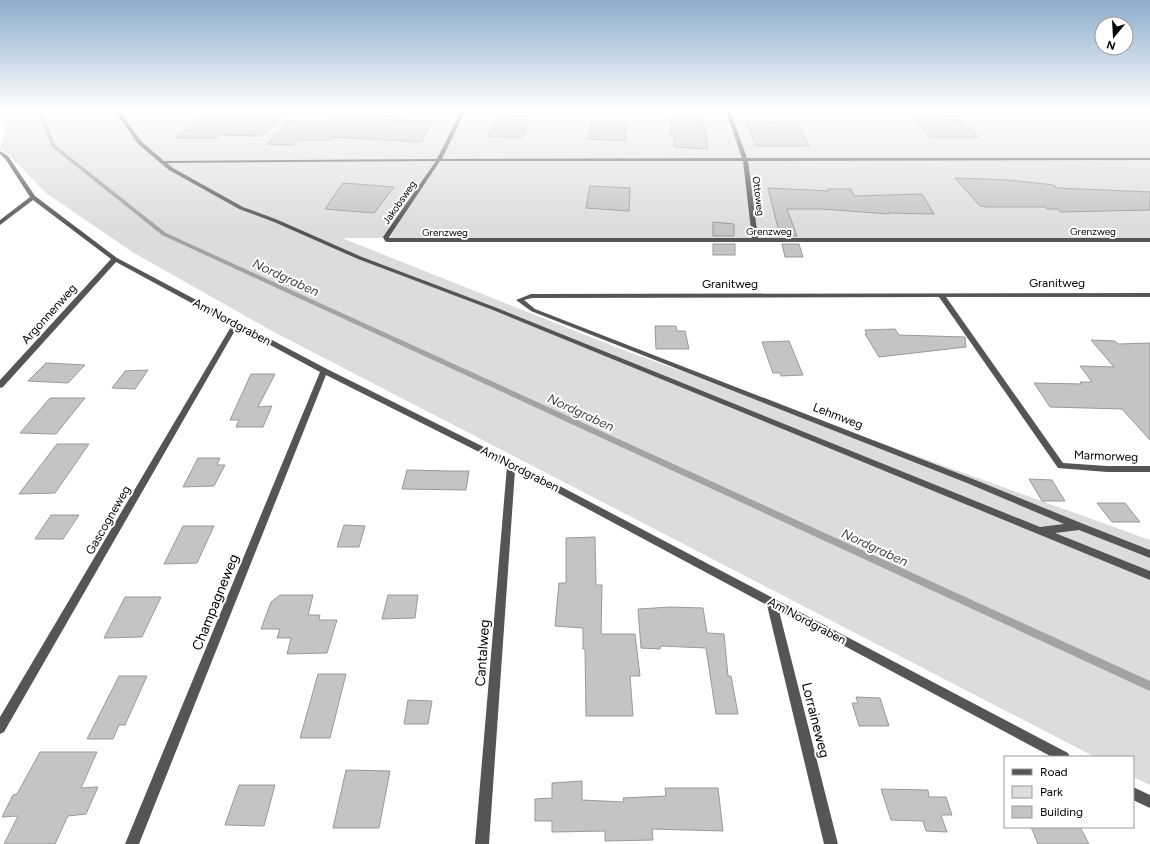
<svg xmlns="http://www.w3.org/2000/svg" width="1150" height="844" viewBox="0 0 1150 844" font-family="Figtree,sans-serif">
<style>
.green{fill:#dcdcdc}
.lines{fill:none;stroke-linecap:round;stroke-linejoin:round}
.stream{fill:#a3a3a3;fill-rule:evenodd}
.building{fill:#c4c4c4;stroke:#999}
.lane{fill:#555;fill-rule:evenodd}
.street{fill:#555;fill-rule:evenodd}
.labels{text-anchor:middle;stroke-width:4;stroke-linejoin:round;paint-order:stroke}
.far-street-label{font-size:10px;fill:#000;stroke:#fff}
.street-label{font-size:12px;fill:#000;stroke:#fff}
.water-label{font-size:13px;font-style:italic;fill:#444;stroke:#fff}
.near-street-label{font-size:14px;fill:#000;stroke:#fff}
</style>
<rect width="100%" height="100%" fill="#fff"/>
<!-- green -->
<path class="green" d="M 6,111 L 1150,111 L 1150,238 L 342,238 L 623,350 L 1150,540 L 1150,785 L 1133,777 L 1133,757 L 1095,757 L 272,331 L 134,253 L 46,193 L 10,156 L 0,149 L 3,139 Z"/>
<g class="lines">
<!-- stream -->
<path class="stream" d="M 38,111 L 42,111 L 55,145 L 166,233 L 1150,681 L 1150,691 L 162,235 L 52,147 Z"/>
</g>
<!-- building -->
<g class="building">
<path d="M 206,112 L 282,113 L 279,115 L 284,115 L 263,136 L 219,135 L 216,138 L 176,138 Z"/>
<path d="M 671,117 L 703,119 L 708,149 L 674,147 L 674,136 L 670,136 Z"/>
<path d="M 328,119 L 365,119 L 432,121 L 421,142 L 331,137 L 329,140 L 299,140 L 293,145 L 267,144 L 289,121 L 325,122 Z"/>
<path d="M 497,119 L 529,120 L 522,138 L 488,136 Z"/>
<path d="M 914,119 L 962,120 L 979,137 L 930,137 Z"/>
<path d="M 592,122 L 626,123 L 625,141 L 588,139 Z"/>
<path d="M 746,122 L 797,123 L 809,146 L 756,146 Z"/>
<path d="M 955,178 L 1009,180 L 1054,185 L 1057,188 L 1150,192 L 1150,210 L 1060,212 L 1058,209 L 1047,209 L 1045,207 L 987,207 L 980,206 Z"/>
<path d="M 343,183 L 394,187 L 374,213 L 325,209 Z"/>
<path d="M 590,186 L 630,188 L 629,211 L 586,208 Z"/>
<path d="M 768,188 L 829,191 L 828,189 L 851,189 L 854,196 L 922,194 L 934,214 L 888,213 L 889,214 L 822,209 L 787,209 L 797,236 L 780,236 Z"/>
<path d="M 713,222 L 734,224 L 734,236 L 713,236 Z"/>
<rect x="713" y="244" width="22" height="11"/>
<path d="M 782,244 L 799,244 L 803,257 L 785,257 Z"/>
<path d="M 655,326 L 676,326 L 677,331 L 685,331 L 689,349 L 656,349 Z"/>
<path d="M 895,329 L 899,335 L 965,337 L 966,347 L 879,357 L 865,334 L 867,334 L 865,330 Z"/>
<path d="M 1091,340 L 1115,341 L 1118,344 L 1150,343 L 1150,440 L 1122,409 L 1050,407 L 1034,383 L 1082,384 L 1080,382 L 1092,382 L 1080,366 L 1114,367 Z"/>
<path d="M 789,341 L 803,375 L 781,376 L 780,373 L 773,373 L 762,342 Z"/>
<path d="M 46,363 L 85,365 L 68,383 L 28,381 Z"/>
<path d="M 148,370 L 135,389 L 112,388 L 125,371 Z"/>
<path d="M 251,374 L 275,374 L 258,407 L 272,406 L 263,427 L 236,427 L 239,420 L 230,420 Z"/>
<path d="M 50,398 L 85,398 L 56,434 L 20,433 Z"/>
<path d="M 57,444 L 89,444 L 55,493 L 19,494 Z"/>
<path d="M 198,458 L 220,458 L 217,465 L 225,465 L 214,486 L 183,487 Z"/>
<path d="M 407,470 L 448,471 L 469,471 L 466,490 L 402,489 Z"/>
<path d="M 1029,479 L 1052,480 L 1065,501 L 1042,501 Z"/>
<path d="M 1097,503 L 1125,503 L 1140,522 L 1112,522 Z"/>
<path d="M 51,515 L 79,515 L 63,539 L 35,539 Z"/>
<path d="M 344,525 L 365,526 L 359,547 L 337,547 Z"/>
<path d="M 183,526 L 214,526 L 197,563 L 164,564 Z"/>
<path d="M 595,537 L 596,585 L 602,585 L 601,634 L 635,634 L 640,676 L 630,676 L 633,716 L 586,716 L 585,649 L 583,649 L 583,628 L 555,626 L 559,583 L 566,583 L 566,538 Z"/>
<path d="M 280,595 L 313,595 L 308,615 L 320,615 L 319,620 L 337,620 L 327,653 L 287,654 L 291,638 L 277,638 L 280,629 L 261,629 L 271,602 Z"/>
<path d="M 388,595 L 418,595 L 415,618 L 382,619 Z"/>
<path d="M 125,597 L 161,597 L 142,637 L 104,638 Z"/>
<path d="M 670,607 L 703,608 L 707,633 L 724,634 L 728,676 L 731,676 L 738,714 L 716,714 L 706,648 L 661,646 L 660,649 L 641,648 L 638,609 Z"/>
<path d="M 318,674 L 346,674 L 330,738 L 300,738 Z"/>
<path d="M 119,676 L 147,676 L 125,725 L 119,725 L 113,739 L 87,739 Z"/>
<path d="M 856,697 L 880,698 L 889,726 L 859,726 L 852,703 L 858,703 Z"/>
<path d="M 408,700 L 432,701 L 428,724 L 404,724 Z"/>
<path d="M 40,752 L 97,752 L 81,788 L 98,787 L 86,814 L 68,816 L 55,844 L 4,844 L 18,816 L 2,817 L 13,795 L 17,794 Z"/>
<path d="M 346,770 L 390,771 L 379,828 L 333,828 Z"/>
<path d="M 582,781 L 582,800 L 624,802 L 623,798 L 666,796 L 665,788 L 718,788 L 723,831 L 652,829 L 653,840 L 605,841 L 605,831 L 552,832 L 552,821 L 535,821 L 535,799 L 552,798 L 552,783 Z"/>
<path d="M 239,785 L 275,785 L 264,826 L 225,825 Z"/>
<path d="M 881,789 L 928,790 L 929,797 L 946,797 L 952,815 L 941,815 L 947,832 L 926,831 L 923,821 L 891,820 Z"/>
<path d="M 1031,827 L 1080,827 L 1089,844 L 1038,844 Z"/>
</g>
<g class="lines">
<!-- lane -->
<g class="lane">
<path d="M 115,111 L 119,111 L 142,142 L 164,161 L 437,159 L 461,111 L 465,111 L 442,159 L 742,158 L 726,111 L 730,111 L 747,158 L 1150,158 L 1150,160 L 748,161 L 758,238 L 1150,238 L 1150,242 L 387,242 L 385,241 L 383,237 L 436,161 L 167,163 L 173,168 L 243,207 L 278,220 L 362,257 L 497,308 L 1040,527 L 1064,524 L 967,483 L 531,311 L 516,300 L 531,294 L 1150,293 L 1150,297 L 946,297 L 1063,463 L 1107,466 L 1150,466 L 1150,472 L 1107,472 L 1058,468 L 939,297 L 532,298 L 524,300 L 535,309 L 973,479 L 1081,523 L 1150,550 L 1150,558 L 1079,530 L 1055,533 L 1150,571 L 1150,580 L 493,310 L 358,259 L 274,222 L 239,209 L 169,170 L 138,144 ZM 440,161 L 743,161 L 752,238 L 389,238 L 389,237 Z"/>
<path d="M 4,156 L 8,156 L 35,196 L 117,258 L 327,369 L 514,462 L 1068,753 L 1070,757 L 1052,757 L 779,611 L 838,844 L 824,844 L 767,605 L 515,470 L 489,844 L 475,844 L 507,466 L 326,375 L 139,844 L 125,844 L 320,372 L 237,327 L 4,732 L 0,734 L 0,717 L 232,325 L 116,262 L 3,387 L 0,388 L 0,380 L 111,259 L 33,200 L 0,225 L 0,220 L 30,197 L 4,157 Z"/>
<path d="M 1133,787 L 1150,795 L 1150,808 L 1133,800 Z"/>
</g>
<!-- street -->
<path class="street" d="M 0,151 L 8,156 L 8,158 L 4,158 L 0,154 Z"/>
</g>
<!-- sky -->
<linearGradient id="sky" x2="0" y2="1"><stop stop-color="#8cadcc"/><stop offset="0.48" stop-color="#fff"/><stop offset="1" stop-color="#fff" stop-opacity="0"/></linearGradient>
<rect width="1150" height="229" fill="url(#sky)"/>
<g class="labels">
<!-- far-street labels -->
<g class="far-street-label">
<text transform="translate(759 196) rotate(83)" y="4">Ottoweg</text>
<text transform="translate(399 202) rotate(-55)" y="4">Jakobsweg</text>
<text x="769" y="235">Grenzweg</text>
<text x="1093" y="235">Grenzweg</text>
<text x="445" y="236">Grenzweg</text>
</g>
<!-- street labels -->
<g class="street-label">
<text x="1057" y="287">Granitweg</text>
<text x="730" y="288">Granitweg</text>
<text transform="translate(49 314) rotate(-48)" y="4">Argonnenweg</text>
<text transform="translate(232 322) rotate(28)" y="4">Am Nordgraben</text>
<text transform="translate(838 416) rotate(21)" y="4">Lehmweg</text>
<text transform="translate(1106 456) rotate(2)" y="4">Marmorweg</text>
<text transform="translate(520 469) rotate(27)" y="4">Am Nordgraben</text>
<text transform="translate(108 520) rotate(-60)" y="4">Gascogneweg</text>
<text transform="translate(807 621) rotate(28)" y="4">Am Nordgraben</text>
</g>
<!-- water labels -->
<g class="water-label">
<text transform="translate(286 277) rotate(25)" y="5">Nordgraben</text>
<text transform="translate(581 412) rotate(25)" y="5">Nordgraben</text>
<text transform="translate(875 547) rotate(25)" y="5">Nordgraben</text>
</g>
<!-- near-street labels -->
<g class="near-street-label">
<text transform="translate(215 602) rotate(-68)" y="5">Champagneweg</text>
<text transform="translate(482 653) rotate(-86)" y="5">Cantalweg</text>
<text transform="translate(816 720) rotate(76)" y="5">Lorraineweg</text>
</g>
</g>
<!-- legend -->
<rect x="1004" y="756" width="130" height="72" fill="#ffffff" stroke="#999999"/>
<rect x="1012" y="769" width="20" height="6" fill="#555555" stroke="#999999"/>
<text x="1040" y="776" font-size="12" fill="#000000">Road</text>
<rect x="1012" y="786" width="20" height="12" fill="#dcdcdc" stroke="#999999"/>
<text x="1040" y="796" font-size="12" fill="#000000">Park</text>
<rect x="1012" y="806" width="20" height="12" fill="#c4c4c4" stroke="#999999"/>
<text x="1040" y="816" font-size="12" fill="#000000">Building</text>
<!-- north arrow -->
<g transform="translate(1114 36) rotate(198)"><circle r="19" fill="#ffffff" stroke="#999999"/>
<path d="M0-3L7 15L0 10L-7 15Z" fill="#000000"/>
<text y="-6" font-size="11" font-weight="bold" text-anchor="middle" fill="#000000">N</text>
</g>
</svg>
